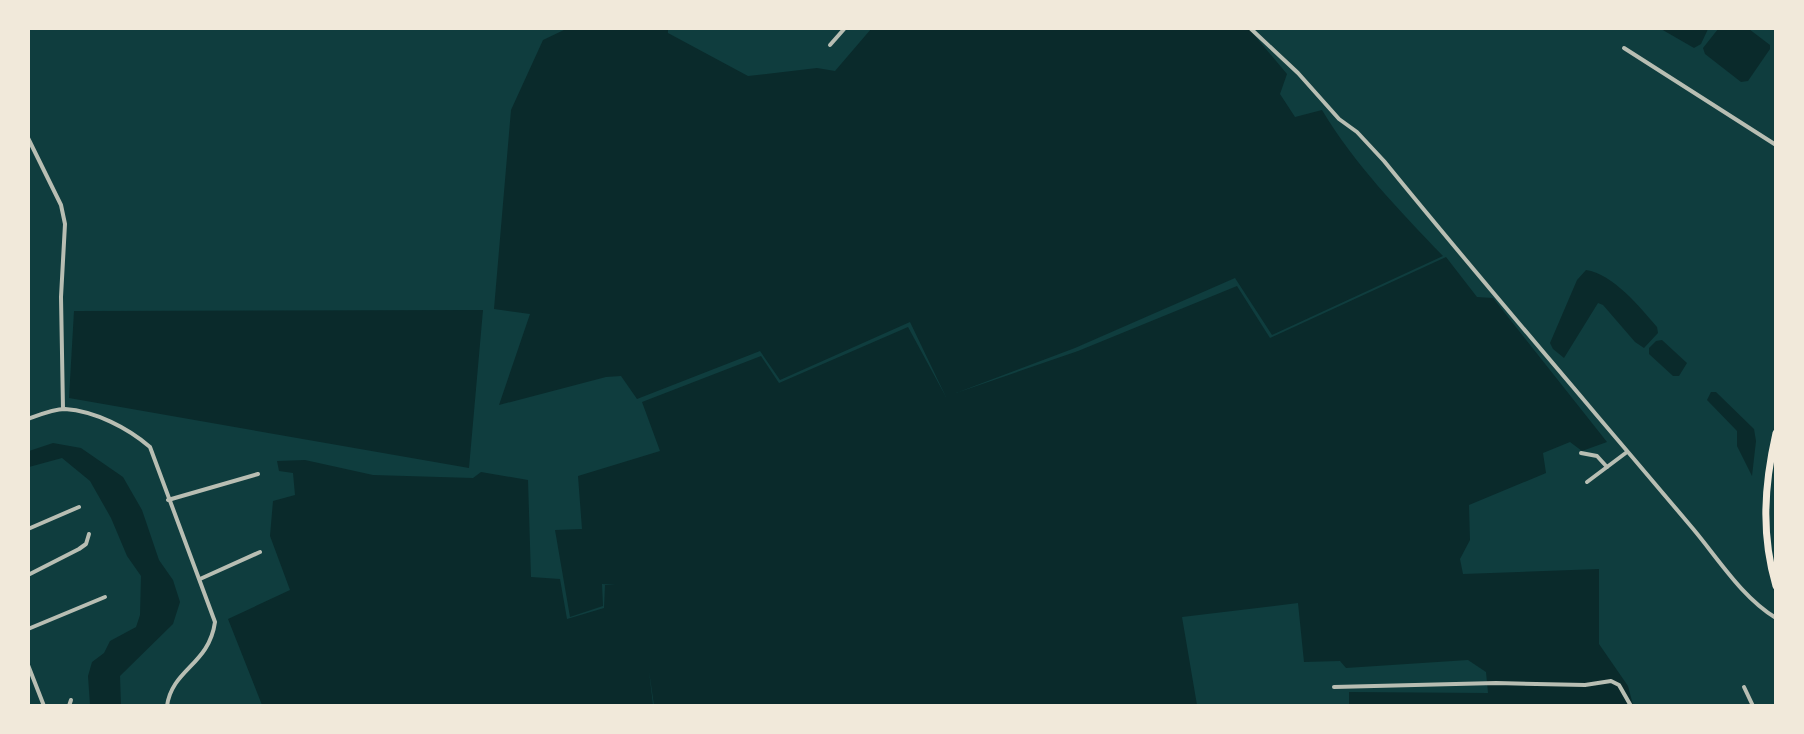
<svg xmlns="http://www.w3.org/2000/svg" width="1804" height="734" viewBox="0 0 1804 734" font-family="'Alegreya Sans',sans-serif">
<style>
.water{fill:#0a2a2b}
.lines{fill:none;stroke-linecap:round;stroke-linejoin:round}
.minor{stroke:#b8beb3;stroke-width:4}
.trunk{stroke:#f1e9da;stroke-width:7}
</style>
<rect width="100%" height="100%" fill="#0f3d3e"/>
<!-- water -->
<g class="water">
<path d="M 566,29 L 668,29 L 668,33 L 748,76 L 817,68 L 835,71 L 871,29 L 1249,29 L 1287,74 L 1280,94 L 1295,117 L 1322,110 C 1355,165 1399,210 1443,256 L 1272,335 L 1235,278 L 1075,348 L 956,393 L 1078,351 L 1237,286 L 1270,338 L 1446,257 L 1477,297 L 1493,298 L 1607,442 L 1582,451 L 1570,442 L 1543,453 L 1546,473 L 1469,505 L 1470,540 L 1460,559 L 1463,574 L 1599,569 L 1599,644 L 1628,686 L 1633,705 L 1349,705 L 1349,692 L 1488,693 L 1486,672 L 1468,660 L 1346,668 L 1340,661 L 1304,662 L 1298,603 L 1182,617 L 1197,705 L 654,705 L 649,671 L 653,705 L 262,705 L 228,619 L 290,590 L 270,536 L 273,501 L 295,495 L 293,473 L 279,471 L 277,461 L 305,460 L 373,475 L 473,478 L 481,472 L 528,480 L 531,577 L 560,579 L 567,619 L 604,608 L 605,585 L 616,585 L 602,584 L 603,606 L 570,617 L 555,530 L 582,529 L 578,476 L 660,451 L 642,402 L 761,356 L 779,383 L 908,327 L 946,397 L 910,322 L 780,380 L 760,351 L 637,399 L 621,376 L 606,377 L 499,405 L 530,314 L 494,309 L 511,110 L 543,40 Z"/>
<path d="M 1661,29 L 1708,29 L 1701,44 L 1694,48 Z"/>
<path d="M 1718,29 L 1749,29 L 1770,45 L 1770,49 L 1748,81 L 1741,82 L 1705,54 L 1703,48 Z"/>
<path d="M 1586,270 C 1613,274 1640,307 1657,327 L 1658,333 L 1644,348 L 1635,342 L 1603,305 L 1598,303 L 1564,358 L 1553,349 L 1550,343 L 1577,280 Z"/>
<path d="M 483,310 L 469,468 L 69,398 L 74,311 Z"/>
<path d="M 1662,340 L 1687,363 L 1679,376 L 1673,376 L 1649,354 L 1649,348 L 1656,341 Z"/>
<path d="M 1711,392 L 1716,392 L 1754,429 L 1756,441 L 1752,476 L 1737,446 L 1737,431 L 1707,400 Z"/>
<path d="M 53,443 L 81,448 L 123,477 L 142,510 L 159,560 L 173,580 L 180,602 L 173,624 L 120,676 L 121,705 L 90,705 L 88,676 L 92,662 L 104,653 L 110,641 L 136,627 L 140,615 L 141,576 L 127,556 L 111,518 L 90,481 L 62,458 L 29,467 L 29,451 Z"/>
</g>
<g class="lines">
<!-- minor -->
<g class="minor">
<path d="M 1250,28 L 1298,73 L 1339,119 L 1357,132 L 1384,161 C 1484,284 1587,403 1689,524 C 1716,555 1740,596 1776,618"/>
<path d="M 830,45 L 845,28"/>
<path d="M 1624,48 L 1776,145"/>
<path d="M 28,138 L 61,205 L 65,224 L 61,297 L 63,409"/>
<path d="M 28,419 C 39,415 53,409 65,409 C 95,411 128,428 150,447 L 215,622 C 209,665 172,669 167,706"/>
<path d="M 1581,453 L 1597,456 L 1607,467"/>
<path d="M 1587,482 L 1627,452"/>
<path d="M 168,500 L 258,474"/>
<path d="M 28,529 L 79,507"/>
<path d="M 28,575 L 79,549 L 86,544 L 89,534"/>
<path d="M 200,579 L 260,552"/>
<path d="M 28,629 L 105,597"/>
<path d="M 28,665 L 44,706"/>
<path d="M 1334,687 L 1496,683 L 1585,685 L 1611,681 L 1619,685 L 1631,706"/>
<path d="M 1744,687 L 1753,706"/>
<path d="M 69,706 L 71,700"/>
</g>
<!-- trunk -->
<path class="trunk" d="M 1776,433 C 1764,486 1761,534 1776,586"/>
</g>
<!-- border -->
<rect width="1804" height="734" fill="none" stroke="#f1e9da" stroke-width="60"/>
</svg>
